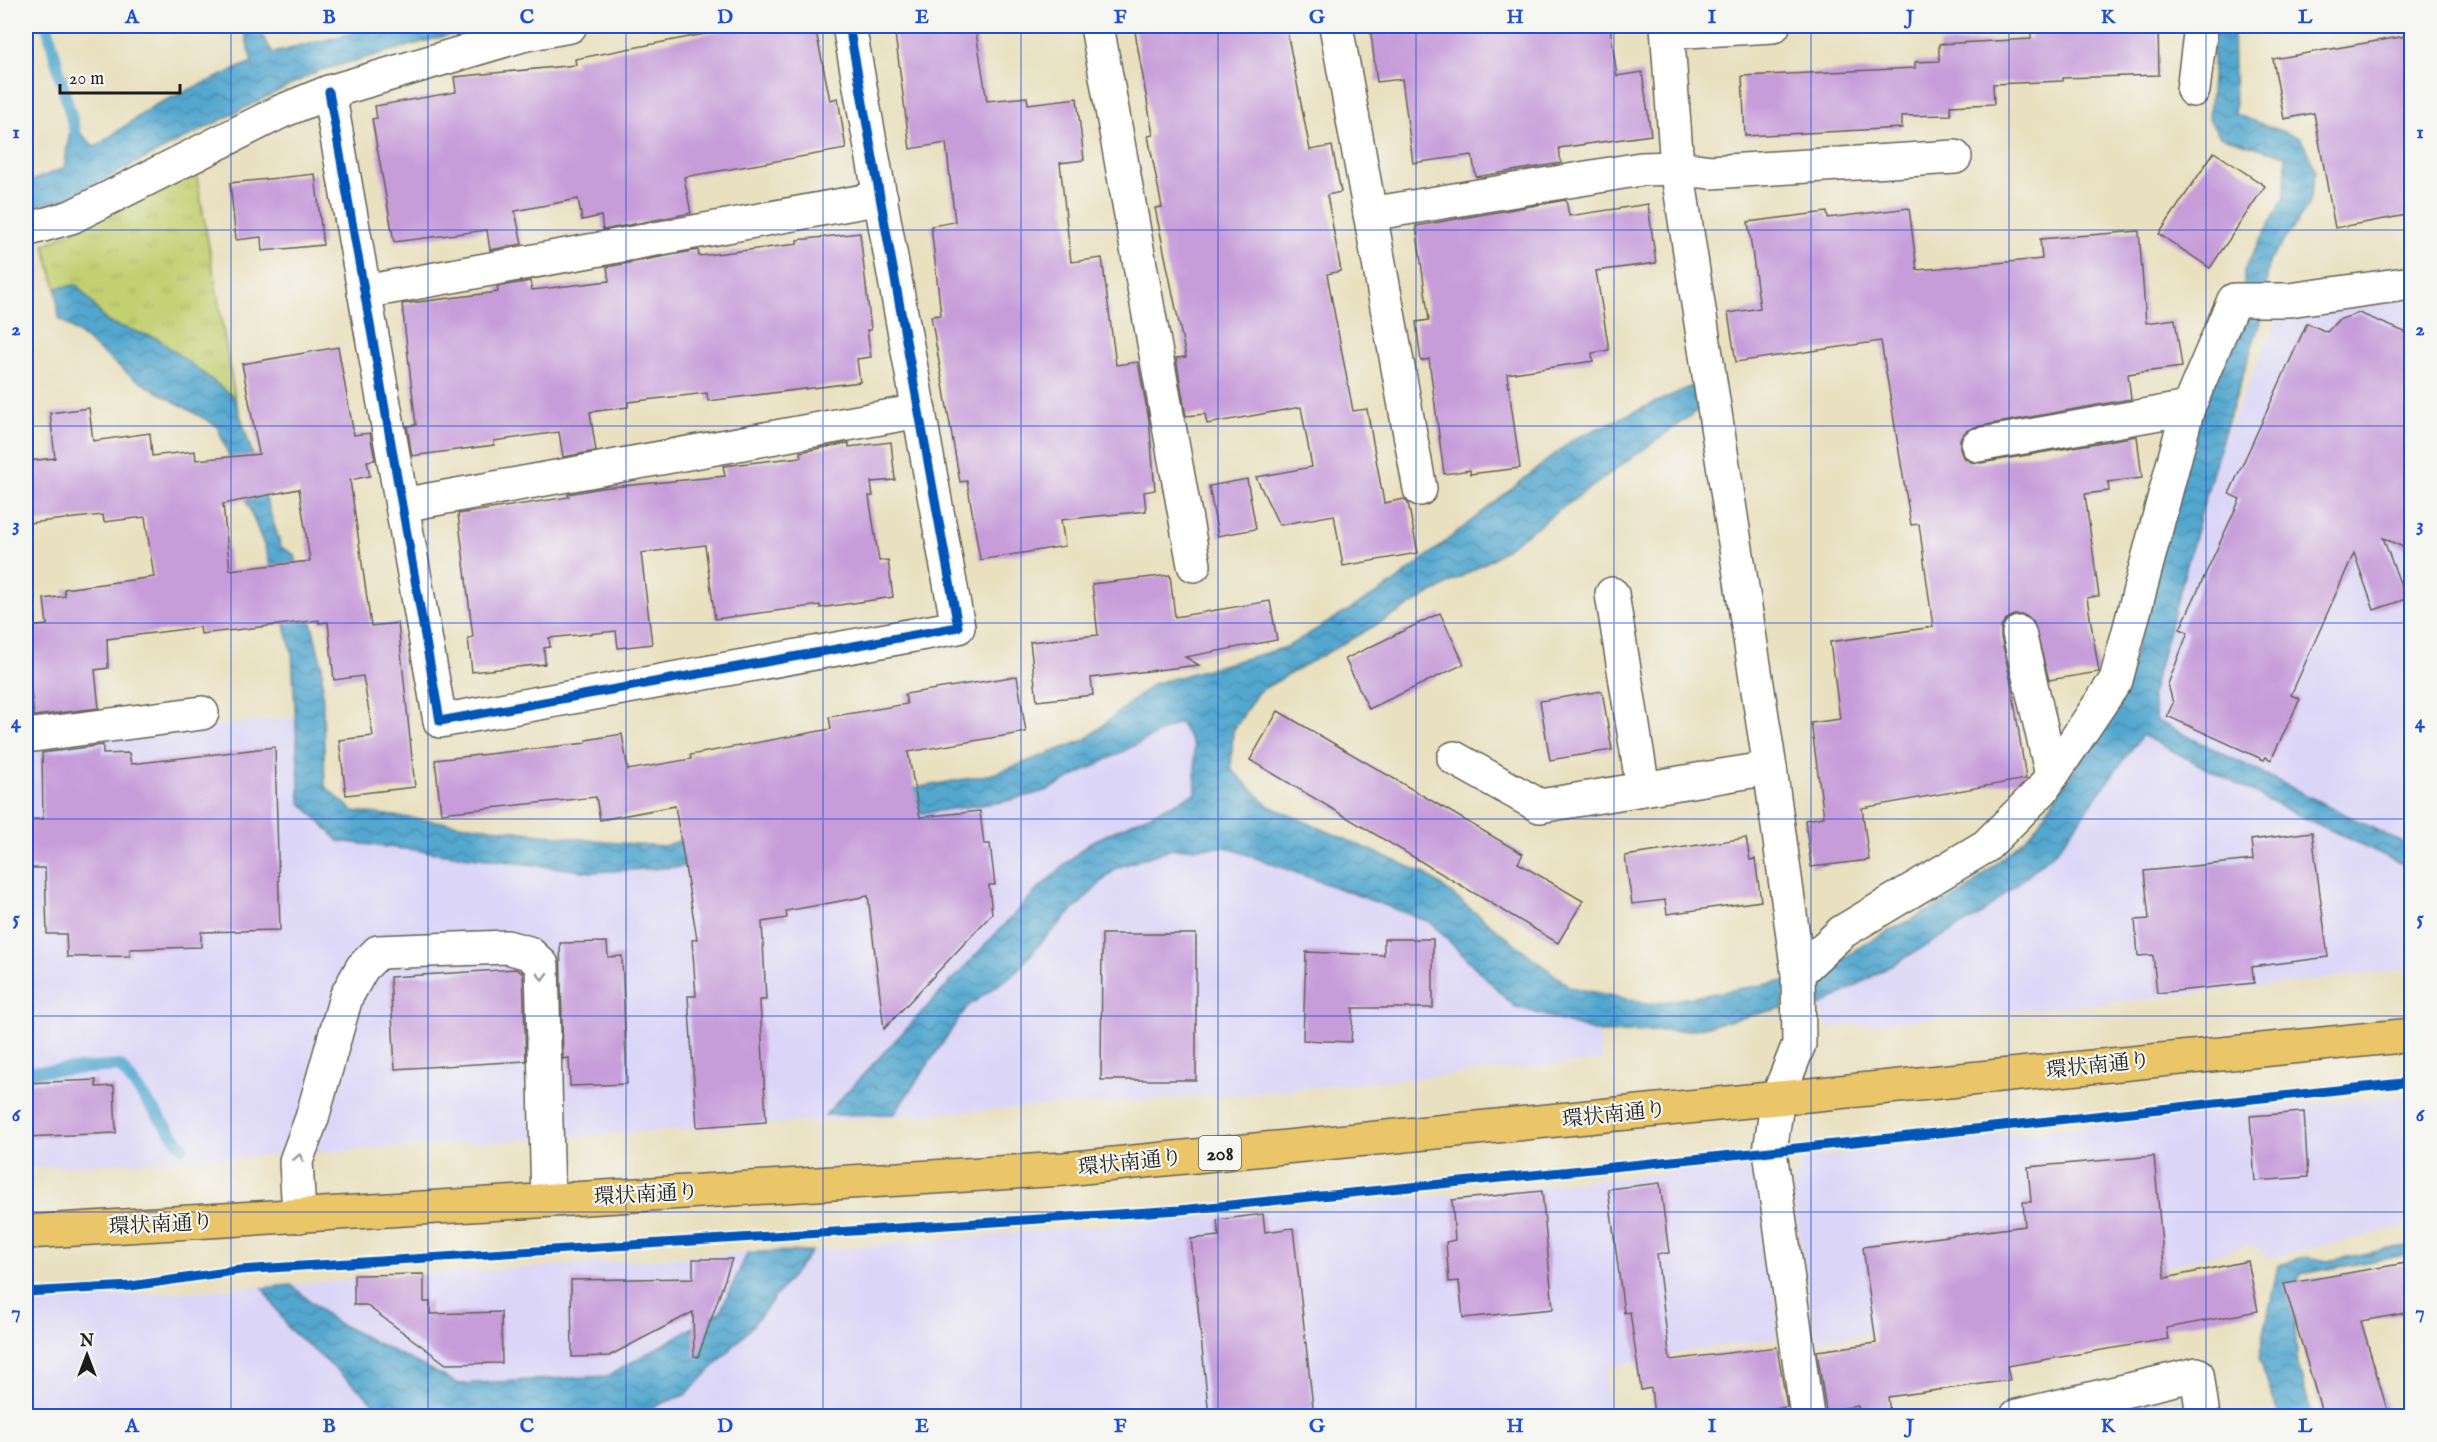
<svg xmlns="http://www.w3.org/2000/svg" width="2437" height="1442" viewBox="0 0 2437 1442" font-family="'IM FELL English','Noto Serif JP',serif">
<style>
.built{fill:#dbd6f7}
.grass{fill:url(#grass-tufts);stroke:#6f7647;stroke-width:1.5}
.water{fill:url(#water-waves);stroke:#386276;stroke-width:1.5}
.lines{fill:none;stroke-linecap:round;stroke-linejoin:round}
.stream{stroke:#53a7cf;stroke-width:12}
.building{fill:#c69cd9;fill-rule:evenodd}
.minor-casing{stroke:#646155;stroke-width:36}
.highway-casing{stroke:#646155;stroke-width:36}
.minor{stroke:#fff;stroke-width:33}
.highway{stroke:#eac669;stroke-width:33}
.cycleway-casing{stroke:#f6f6f2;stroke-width:13}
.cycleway{stroke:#0057b8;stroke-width:9}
.oneway{stroke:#999}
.grid{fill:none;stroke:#1d4ed8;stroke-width:1.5;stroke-opacity:0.55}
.labels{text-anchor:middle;stroke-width:4.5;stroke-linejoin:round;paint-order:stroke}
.shield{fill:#f6f6f2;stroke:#5d5d5c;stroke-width:1.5}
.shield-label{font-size:20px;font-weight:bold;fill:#1c1c1c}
.street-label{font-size:21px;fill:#1c1c1c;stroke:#f6f6f2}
.neatline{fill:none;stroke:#1d4ed8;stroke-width:2}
.grid-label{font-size:20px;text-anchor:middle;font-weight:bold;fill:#1d4ed8}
</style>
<defs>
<pattern id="grass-tufts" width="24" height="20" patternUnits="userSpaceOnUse" patternTransform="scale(1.5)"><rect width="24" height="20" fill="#c2d072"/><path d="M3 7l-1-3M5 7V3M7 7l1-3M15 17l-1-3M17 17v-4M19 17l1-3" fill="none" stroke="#a6b262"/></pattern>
<pattern id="water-waves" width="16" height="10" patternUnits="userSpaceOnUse" patternTransform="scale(1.5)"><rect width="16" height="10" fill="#53a7cf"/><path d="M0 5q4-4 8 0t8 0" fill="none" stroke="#4487a7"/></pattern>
</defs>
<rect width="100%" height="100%" fill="#f6f6f2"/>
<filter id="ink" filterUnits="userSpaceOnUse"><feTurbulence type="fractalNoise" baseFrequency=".0167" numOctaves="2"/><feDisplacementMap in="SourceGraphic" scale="12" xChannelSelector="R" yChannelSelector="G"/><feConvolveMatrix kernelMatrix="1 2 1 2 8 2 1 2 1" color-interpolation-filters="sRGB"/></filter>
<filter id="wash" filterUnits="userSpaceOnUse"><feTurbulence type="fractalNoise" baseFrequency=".008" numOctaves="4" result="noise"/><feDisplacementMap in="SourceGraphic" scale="24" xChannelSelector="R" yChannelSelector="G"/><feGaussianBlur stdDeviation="1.35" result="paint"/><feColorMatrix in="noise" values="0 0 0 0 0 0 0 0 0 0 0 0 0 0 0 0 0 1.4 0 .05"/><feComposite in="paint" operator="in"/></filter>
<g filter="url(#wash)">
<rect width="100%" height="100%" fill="#e9e0bf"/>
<!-- built -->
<g class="built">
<path d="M 2411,291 L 2411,847 L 2157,721 L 2151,695 L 2219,449 L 2282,309 Z"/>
<path d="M 294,717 L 300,802 L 522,862 L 592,872 L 738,839 L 1002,802 L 1046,791 L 1180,721 L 1194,746 L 1196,793 L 1226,847 L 1430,922 L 1514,1006 L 1600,1033 L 1602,1061 L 1244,1094 L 299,1154 L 26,1168 L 26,747 Z"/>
<path d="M 2142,734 L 2281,807 L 2411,868 L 2411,969 L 2149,999 L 1826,1028 L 1820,1006 L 1982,914 L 2058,849 Z"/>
<path d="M 2411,1095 L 2411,1225 L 2272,1258 L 2251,1245 L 2030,1302 L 1871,1334 L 1817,1341 L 1791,1187 L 1803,1159 L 2165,1116 Z"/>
<path d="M 1743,1165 L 1759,1179 L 1781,1338 L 1688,1351 L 1606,1368 L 1608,1416 L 26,1416 L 26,1303 L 748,1252 L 812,1251 L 1438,1196 Z"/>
</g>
<!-- grass -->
<path class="grass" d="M 196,172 L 235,398 L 158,339 L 107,322 L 77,285 L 56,288 L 44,245 Z"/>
<!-- water -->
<g class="water">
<path d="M 243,26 L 256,26 L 273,53 L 381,26 L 481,26 L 318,71 L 59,202 L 26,207 L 26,183 L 64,168 L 71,124 L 95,147 L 155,105 L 252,62 Z"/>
<path d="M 2213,26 L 2233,26 L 2235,114 L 2301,138 L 2316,171 L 2308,206 L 2269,262 L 2261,319 L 2219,449 L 2151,695 L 2157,721 L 2411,847 L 2411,868 L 2281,807 L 2142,735 L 2058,849 L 1982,914 L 1820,1006 L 1813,981 L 1862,945 L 1963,893 L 2034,830 L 2126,689 L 2196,412 L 2244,310 L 2244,270 L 2285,196 L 2286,156 L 2220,136 L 2209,119 L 2213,65 Z"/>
<path d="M 77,285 L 107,322 L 158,339 L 235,398 L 281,547 L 295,555 L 322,666 L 325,786 L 353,811 L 606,842 L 664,846 L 740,819 L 993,774 L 1085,740 L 1153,684 L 1287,647 L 1391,585 L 1574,439 L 1692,386 L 1702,407 L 1492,559 L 1258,692 L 1233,731 L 1231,769 L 1269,806 L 1426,874 L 1570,987 L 1652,1004 L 1785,981 L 1783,1008 L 1691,1030 L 1600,1033 L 1514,1006 L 1430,922 L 1226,847 L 1171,849 L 1116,868 L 1042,941 L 1015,973 L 967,1007 L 894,1114 L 825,1115 L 1037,890 L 1089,843 L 1196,793 L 1194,746 L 1180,722 L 1046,791 L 1002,802 L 738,839 L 681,867 L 592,872 L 339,841 L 300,802 L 292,653 L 267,553 L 217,426 L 132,377 L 59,318 L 56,288 Z"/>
<path d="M 2411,1245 L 2411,1254 L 2301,1274 L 2292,1294 L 2298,1365 L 2312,1416 L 2279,1416 L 2259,1358 L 2278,1265 L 2308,1257 L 2327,1261 Z"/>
<path d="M 812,1251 L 748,1331 L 687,1394 L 629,1416 L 385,1416 L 364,1394 L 289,1329 L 263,1288 L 291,1285 L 335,1322 L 459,1384 L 608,1376 L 720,1312 L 748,1252 Z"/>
</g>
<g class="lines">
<!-- stream -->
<g class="stream">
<path d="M 47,26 L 78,143"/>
<path d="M 26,1072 L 120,1066 L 182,1147"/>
</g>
</g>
<g id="blocks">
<!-- building -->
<g class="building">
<path d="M 746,26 L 815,26 L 830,100 L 838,98 L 846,149 L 684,177 L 691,213 L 603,230 L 601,216 L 582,220 L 578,199 L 515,211 L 522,244 L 490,250 L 487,230 L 394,242 L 372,119 L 377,118 L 375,106 L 456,92 L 454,77 L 576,65 L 575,59 Z"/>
<path d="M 894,26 L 975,26 L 987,101 L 1027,97 L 1028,104 L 1077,98 L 1084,160 L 1060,163 L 1071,262 L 1102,258 L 1116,365 L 1138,362 L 1149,420 L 1155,490 L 1144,492 L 1146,511 L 1061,520 L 1065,546 L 980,560 L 967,481 L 960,482 L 931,316 L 941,315 L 931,226 L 955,222 L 946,143 L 910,149 Z"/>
<path d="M 1134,26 L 1286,26 L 1310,150 L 1332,146 L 1341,192 L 1327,195 L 1341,271 L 1327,274 L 1353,411 L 1367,409 L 1384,503 L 1404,499 L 1408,503 L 1418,553 L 1343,566 L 1334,515 L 1279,525 L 1256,477 L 1312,467 L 1301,407 L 1207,424 L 1205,414 L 1186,416 L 1176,358 L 1186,357 L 1155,208 L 1162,207 L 1148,136 L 1153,135 Z"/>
<path d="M 1370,26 L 1610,26 L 1617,76 L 1642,72 L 1651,135 L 1559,148 L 1561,163 L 1476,177 L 1472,155 L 1413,163 L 1402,79 L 1377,82 Z"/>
<path d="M 2031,26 L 2062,26 L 2062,30 L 2158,28 L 2159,75 L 2063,78 L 2063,81 L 1993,84 L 1994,104 L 1950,106 L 1951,115 L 1902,116 L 1902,128 L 1745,136 L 1742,76 L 1915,68 L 1915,62 L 1939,61 L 1939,44 L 2031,39 Z"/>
<path d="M 2412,35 L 2412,214 L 2335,228 L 2314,113 L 2284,119 L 2273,59 Z"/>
<path d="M 2214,152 L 2265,186 L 2210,268 L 2159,234 Z"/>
<path d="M 315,174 L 323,245 L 262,251 L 261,237 L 236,240 L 230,183 Z"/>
<path d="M 1566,200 L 1569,216 L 1648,204 L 1656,263 L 1596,271 L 1609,350 L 1592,353 L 1593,361 L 1507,374 L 1520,468 L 1470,474 L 1470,470 L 1444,474 L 1429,359 L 1421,361 L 1416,322 L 1429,320 L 1416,226 Z"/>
<path d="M 1909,208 L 1917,270 L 2042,259 L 2040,239 L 2139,231 L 2146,323 L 2175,319 L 2182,367 L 2128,374 L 2131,399 L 1975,427 L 1966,431 L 1960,439 L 1960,449 L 1963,457 L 1971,462 L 1981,463 L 2137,436 L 2142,478 L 2108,482 L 2109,491 L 2085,494 L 2099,596 L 2087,598 L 2099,672 L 2049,680 L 2033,621 L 2024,615 L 2014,615 L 2007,619 L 2001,627 L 2001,637 L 2012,687 L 2026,779 L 1862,808 L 1869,860 L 1811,867 L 1805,820 L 1824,817 L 1811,723 L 1840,719 L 1830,642 L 1933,627 L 1919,524 L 1911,525 L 1881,341 L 1736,362 L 1728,313 L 1760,308 L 1748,222 L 1827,212 L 1828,218 Z"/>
<path d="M 860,233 L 871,330 L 867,330 L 871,357 L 857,359 L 860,382 L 708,401 L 707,393 L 628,402 L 628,407 L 590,412 L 596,451 L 563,457 L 559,432 L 494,441 L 494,445 L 412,456 L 407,426 L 416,425 L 402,304 L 498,292 L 497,287 L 530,281 L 532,290 L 609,281 L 607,267 L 698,250 L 699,256 L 797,244 L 797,240 Z"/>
<path d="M 2359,313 L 2412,335 L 2412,551 L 2383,538 L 2406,599 L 2374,610 L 2354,553 L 2291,695 L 2300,699 L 2271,760 L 2266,757 L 2264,760 L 2167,716 L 2173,703 L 2168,684 L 2188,632 L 2180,629 L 2240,499 L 2229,494 L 2307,323 L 2327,332 L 2338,320 Z"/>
<path d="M 338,347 L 354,435 L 370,433 L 375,460 L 367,461 L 370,476 L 350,480 L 371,626 L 398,623 L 415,787 L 346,795 L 339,740 L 373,736 L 363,676 L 334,680 L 328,622 L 319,623 L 319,620 L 201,634 L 200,627 L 107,639 L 108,668 L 95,670 L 99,708 L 34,716 L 30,684 L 26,685 L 26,627 L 47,625 L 44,599 L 65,596 L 64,589 L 154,577 L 145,517 L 104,522 L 103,515 L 29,523 L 26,470 L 30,469 L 29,461 L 55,458 L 50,413 L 89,408 L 93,441 L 150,433 L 152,456 L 195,451 L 196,460 L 259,454 L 242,364 ZM 299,489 L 310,561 L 230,570 L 223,504 Z"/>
<path d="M 891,442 L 895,480 L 871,482 L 873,496 L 869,496 L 879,561 L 888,560 L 893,597 L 820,608 L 820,605 L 715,619 L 705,545 L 641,553 L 652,644 L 618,648 L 616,631 L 549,638 L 550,647 L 544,648 L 545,664 L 472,672 L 468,638 L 473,637 L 458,514 L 569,497 L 568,494 L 601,488 L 725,476 L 723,466 L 801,457 L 800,452 L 843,444 L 849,443 L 849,447 Z"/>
<path d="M 1247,479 L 1256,529 L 1218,536 L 1209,486 Z"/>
<path d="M 1170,575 L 1175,617 L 1270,601 L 1277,640 L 1185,657 L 1199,665 L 1091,678 L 1093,695 L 1037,701 L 1030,642 L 1098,635 L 1092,584 Z"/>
<path d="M 1440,613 L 1464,664 L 1369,709 L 1345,659 Z"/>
<path d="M 1017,676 L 1026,732 L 908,752 L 920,817 L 980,811 L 984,844 L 990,844 L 995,885 L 989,885 L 992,914 L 884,1029 L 868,896 L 786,911 L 787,918 L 762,922 L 766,1000 L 760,1000 L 766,1122 L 697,1127 L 688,996 L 696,996 L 692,940 L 697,939 L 675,806 L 600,820 L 596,797 L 441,813 L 435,760 L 586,743 L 586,740 L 622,734 L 628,770 L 691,759 L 690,755 L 831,729 L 829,717 L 907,704 L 905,694 Z"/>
<path d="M 1602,691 L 1612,750 L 1550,760 L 1540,701 Z"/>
<path d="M 1278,711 L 1523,854 L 1518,863 L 1583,901 L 1558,943 L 1250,760 Z"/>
<path d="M 103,745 L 103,754 L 129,753 L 131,764 L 275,747 L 280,930 L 201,932 L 201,947 L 130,949 L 130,956 L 67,957 L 66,934 L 47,934 L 45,868 L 27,868 L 26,819 L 43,819 L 42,753 Z"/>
<path d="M 2312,832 L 2328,957 L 2252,967 L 2254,983 L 2157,993 L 2153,955 L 2138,956 L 2135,920 L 2149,919 L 2144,871 L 2253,860 L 2251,840 Z"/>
<path d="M 1746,838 L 1750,860 L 1755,859 L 1761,901 L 1667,914 L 1665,900 L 1632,904 L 1625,856 Z"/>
<path d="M 1102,934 L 1196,934 L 1196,1080 L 1101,1080 Z"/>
<path d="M 1384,939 L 1433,939 L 1433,1008 L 1353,1008 L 1351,1042 L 1303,1040 L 1306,952 L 1384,955 Z"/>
<path d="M 607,942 L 608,957 L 622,956 L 627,1084 L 570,1086 L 569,1058 L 563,1059 L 560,943 Z"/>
<path d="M 516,969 L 523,973 L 526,1061 L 395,1069 L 390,977 Z"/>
<path d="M 96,1080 L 96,1087 L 114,1086 L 116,1133 L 26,1137 L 26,1083 Z"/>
<path d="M 2304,1112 L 2308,1177 L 2255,1181 L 2250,1116 Z"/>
<path d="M 2154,1156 L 2165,1278 L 2248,1261 L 2258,1311 L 2166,1328 L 2168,1339 L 2007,1366 L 2010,1380 L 1888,1397 L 1890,1413 L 1860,1416 L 1858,1406 L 1826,1411 L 1817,1351 L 1876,1343 L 1863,1247 L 2025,1226 L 2023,1202 L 2031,1202 L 2028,1167 Z"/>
<path d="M 1660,1183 L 1669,1253 L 1657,1254 L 1670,1360 L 1777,1347 L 1787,1407 L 1710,1416 L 1654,1416 L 1651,1388 L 1641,1390 L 1630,1312 L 1624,1313 L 1608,1189 Z"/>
<path d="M 1542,1191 L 1553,1309 L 1463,1318 L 1459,1281 L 1449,1282 L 1446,1242 L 1455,1240 L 1452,1200 Z"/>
<path d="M 1263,1214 L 1265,1232 L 1293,1228 L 1314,1416 L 1209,1416 L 1191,1239 L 1219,1236 L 1217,1220 Z"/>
<path d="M 693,1259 L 732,1259 L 698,1357 L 694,1356 L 693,1312 L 609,1356 L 572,1357 L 571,1280 L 693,1278 Z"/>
<path d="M 2412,1262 L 2412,1312 L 2361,1321 L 2389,1416 L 2323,1416 L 2284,1284 Z"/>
<path d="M 424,1274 L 424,1302 L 430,1302 L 430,1314 L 501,1312 L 502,1363 L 446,1364 L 366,1305 L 354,1305 L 354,1275 Z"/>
</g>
</g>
</g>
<g filter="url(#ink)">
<use href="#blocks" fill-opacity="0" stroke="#646155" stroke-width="1.5"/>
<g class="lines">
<defs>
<g id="minor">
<path d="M 1097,26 L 1194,565"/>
<path d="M 1336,26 L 1420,489"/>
<path d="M 1667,26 L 1677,168 L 1770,768 L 1798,973 L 1799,1044 L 1778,1097 L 1770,1151 L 1807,1416"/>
<path d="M 1669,32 L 1773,26"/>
<path d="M 2193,90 L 2201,26"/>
<path d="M 329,92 L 440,721 L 958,627 L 849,26"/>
<path d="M 1370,214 L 1641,169 L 1677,168 L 1711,172 L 1955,157"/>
<path d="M 26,230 L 71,217 L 280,112 L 329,92 L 526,34 L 570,26"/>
<path d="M 364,292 L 881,198"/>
<path d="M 1978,445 L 2188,408"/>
<path d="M 402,505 L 919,411"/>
<path d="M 1612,594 L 1643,789"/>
<path d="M 2019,633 L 2052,775"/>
<path d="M 26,736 L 202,713"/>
<path d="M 1454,758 L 1540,806 L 1770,768"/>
<path d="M 1798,973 L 1842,932 L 1986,846 L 2042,790 L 2116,680 L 2188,408 L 2234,300 L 2289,300 L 2412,283"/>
<path d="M 299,1216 L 296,1161 L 312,1118 L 346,997 L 362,968 L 378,952 L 507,947 L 529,953 L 542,965 L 548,1200"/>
<path d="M 2017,1416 L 2197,1374 L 2203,1416"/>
</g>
<path id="highway" d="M 26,1232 L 1064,1169 L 2412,1035"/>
</defs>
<!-- minor casing -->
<use href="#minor" class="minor-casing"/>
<!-- highway casing -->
<use href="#highway" class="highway-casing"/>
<!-- minor -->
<use href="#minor" class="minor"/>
<!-- highway -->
<use href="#highway" class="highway"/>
<defs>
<g id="cycleway">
<path d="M 329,92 L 440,721 L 958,627 L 849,26"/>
<path d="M 26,1292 L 131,1286 L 240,1270 L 1180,1210 L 1742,1154 L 2412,1082"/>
</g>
</defs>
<!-- cycleway casing -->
<use href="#cycleway" class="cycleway-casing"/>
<!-- cycleway -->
<use href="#cycleway" class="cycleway"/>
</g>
<!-- one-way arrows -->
<defs><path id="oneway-chevron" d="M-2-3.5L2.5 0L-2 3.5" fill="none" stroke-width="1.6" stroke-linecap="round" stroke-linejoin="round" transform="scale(1.5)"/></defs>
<g class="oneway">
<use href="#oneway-chevron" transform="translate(542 976) rotate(89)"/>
<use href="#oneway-chevron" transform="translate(299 1158) rotate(-78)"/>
</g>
</g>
<!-- grid -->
<path class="grid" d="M 231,26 L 231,1416M 428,26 L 428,1416M 626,26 L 626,1416M 823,26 L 823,1416M 1021,26 L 1021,1416M 1218,26 L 1218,1416M 1416,26 L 1416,1416M 1614,26 L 1614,1416M 1811,26 L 1811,1416M 2009,26 L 2009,1416M 2206,26 L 2206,1416M 26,230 L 2412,230M 26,426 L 2412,426M 26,623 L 2412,623M 26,819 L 2412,819M 26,1016 L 2412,1016M 26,1212 L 2412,1212"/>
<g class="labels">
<!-- shield labels -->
<rect class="shield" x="1199" y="1136" width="42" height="34" rx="4.5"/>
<g class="shield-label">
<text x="1220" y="1160">208</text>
</g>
<!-- street labels -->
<g class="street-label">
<text transform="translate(2098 1065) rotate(-6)" y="7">環状南通り</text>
<text transform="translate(1614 1114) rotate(-6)" y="7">環状南通り</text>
<text transform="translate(1130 1162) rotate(-6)" y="7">環状南通り</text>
<text transform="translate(646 1194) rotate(-3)" y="7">環状南通り</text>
<text transform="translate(161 1224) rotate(-3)" y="7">環状南通り</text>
</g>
</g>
<!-- margin -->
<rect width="2437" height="1442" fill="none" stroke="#f6f6f2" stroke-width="66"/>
<!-- north arrow -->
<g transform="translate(87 1355)" stroke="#f6f6f2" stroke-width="4.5" paint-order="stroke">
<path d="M0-4.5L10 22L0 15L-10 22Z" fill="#1c1c1c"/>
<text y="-9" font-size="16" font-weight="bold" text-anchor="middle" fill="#1c1c1c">N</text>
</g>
<!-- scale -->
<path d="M60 84v9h120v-9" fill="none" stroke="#1c1c1c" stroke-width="3"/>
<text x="69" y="84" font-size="18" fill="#1c1c1c" stroke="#f6f6f2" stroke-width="4.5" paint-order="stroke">20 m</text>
<rect x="33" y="33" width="2371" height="1376" class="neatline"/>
<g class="grid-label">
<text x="132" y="23">A</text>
<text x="329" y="23">B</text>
<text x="527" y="23">C</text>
<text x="725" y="23">D</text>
<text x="922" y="23">E</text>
<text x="1120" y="23">F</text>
<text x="1317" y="23">G</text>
<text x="1515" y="23">H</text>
<text x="1712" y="23">I</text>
<text x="1910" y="23">J</text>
<text x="2108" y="23">K</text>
<text x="2305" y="23">L</text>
<text x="16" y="138">1</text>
<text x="2420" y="138">1</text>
<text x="16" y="335">2</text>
<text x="2420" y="335">2</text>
<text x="16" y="531">3</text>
<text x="2420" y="531">3</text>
<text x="16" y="728">4</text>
<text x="2420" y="728">4</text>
<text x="16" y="924">5</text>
<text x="2420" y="924">5</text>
<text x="16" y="1121">6</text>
<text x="2420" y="1121">6</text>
<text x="16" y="1318">7</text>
<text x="2420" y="1318">7</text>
<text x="132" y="1432">A</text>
<text x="329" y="1432">B</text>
<text x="527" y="1432">C</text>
<text x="725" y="1432">D</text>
<text x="922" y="1432">E</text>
<text x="1120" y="1432">F</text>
<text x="1317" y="1432">G</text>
<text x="1515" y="1432">H</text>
<text x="1712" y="1432">I</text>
<text x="1910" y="1432">J</text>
<text x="2108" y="1432">K</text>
<text x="2305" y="1432">L</text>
</g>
</svg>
